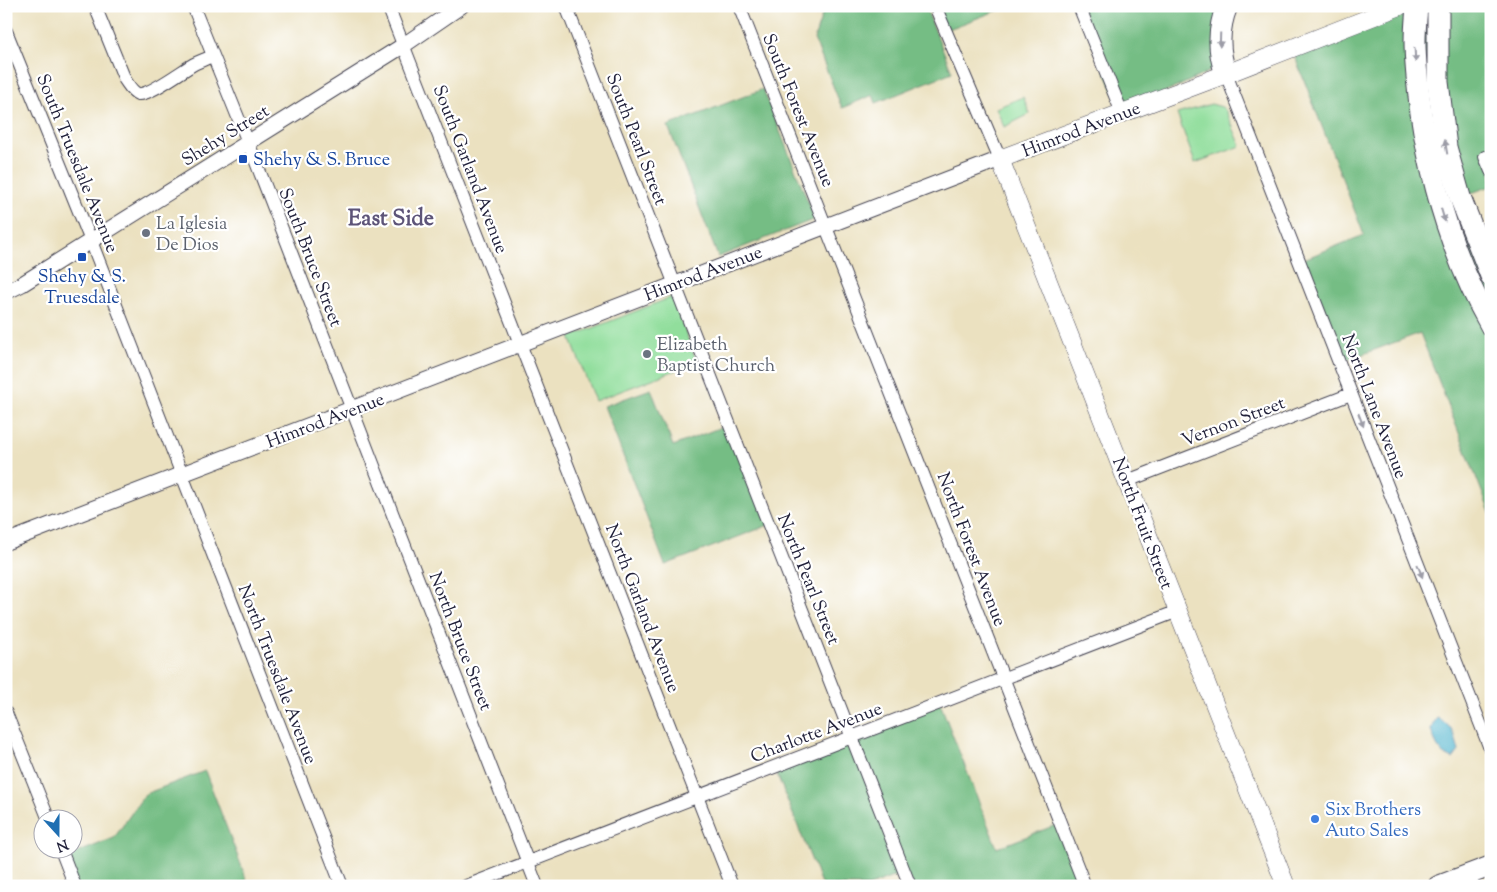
<svg xmlns="http://www.w3.org/2000/svg" width="1497" height="892" viewBox="0 0 1497 892" font-family="'Sorts Mill Goudy',serif">
<style>
.green{fill:#91de9c;stroke:#5a806c}
.forest{fill:#74bd84;stroke:#4b7060}
.water{fill:#4eb3cc;stroke:#386a84}
.lines{fill:none;stroke-linecap:round;stroke-linejoin:round}
.minor-casing{stroke:#403f4f;stroke-width:14}
.tertiary-casing{stroke:#403f4f;stroke-width:17}
.secondary-casing{stroke:#403f4f;stroke-width:19}
.trunk-casing{stroke:#403f4f;stroke-width:22}
.motorway-casing{stroke:#403f4f;stroke-width:23}
.minor{stroke:#fff;stroke-width:12}
.tertiary{stroke:#fff;stroke-width:15}
.secondary{stroke:#fff;stroke-width:18}
.trunk{stroke:#fff;stroke-width:20}
.motorway{stroke:#fff;stroke-width:21}
.oneway{fill:#9c9ca7}
.transit-dot{fill:#1a4fb4;stroke:#fff;stroke-width:2}
.worship-dot{fill:#6b7280;stroke:#fff;stroke-width:2}
.shop-dot{fill:#3f7fe0;stroke:#fff;stroke-width:2}
.labels{text-anchor:middle;stroke-width:4.5;stroke-linejoin:round;paint-order:stroke}
.street-label{font-size:18px;fill:#22223b;stroke:#fff}
.transit-label{font-size:18px;fill:#164399;stroke:#fff;text-anchor:start}
.worship-label{font-size:18px;fill:#5b616d;stroke:#fff;text-anchor:start}
.shop-label{font-size:18px;fill:#366cbe;stroke:#fff;text-anchor:start}
.district-label{font-size:22px;font-weight:bold;fill:#5d5478;stroke:#fff}
</style>
<rect width="100%" height="100%" fill="#fff"/>
<filter id="ink" filterUnits="userSpaceOnUse"><feTurbulence type="fractalNoise" baseFrequency=".02" numOctaves="2"/><feDisplacementMap in="SourceGraphic" scale="10" xChannelSelector="R" yChannelSelector="G"/><feConvolveMatrix kernelMatrix="1 2 1 2 8 2 1 2 1" color-interpolation-filters="sRGB"/></filter>
<filter id="wash" filterUnits="userSpaceOnUse"><feTurbulence type="fractalNoise" baseFrequency=".0096" numOctaves="4" result="noise"/><feDisplacementMap in="SourceGraphic" scale="20" xChannelSelector="R" yChannelSelector="G"/><feGaussianBlur stdDeviation="1.12" result="paint"/><feColorMatrix in="noise" values="0 0 0 0 0 0 0 0 0 0 0 0 0 0 0 0 0 1.4 0 .05"/><feComposite in="paint" operator="in"/></filter>
<g filter="url(#wash)">
<rect width="100%" height="100%" fill="#ebe1c0"/>
<!-- green -->
<g class="green">
<path d="M 1023,97 L 1030,114 L 1004,127 L 996,108 Z"/>
<path d="M 1211,104 L 1222,107 L 1226,111 L 1241,146 L 1195,163 L 1177,114 Z"/>
<path d="M 672,297 L 697,362 L 595,401 L 570,337 Z"/>
</g>
<!-- forest -->
<g class="forest">
<path d="M 825,6 L 925,6 L 952,72 L 876,103 L 873,95 L 842,108 L 814,39 Z"/>
<path d="M 935,6 L 1009,6 L 946,30 Z"/>
<path d="M 1079,6 L 1227,6 L 1223,65 L 1122,113 Z"/>
<path d="M 1400,6 L 1491,6 L 1491,186 L 1460,197 L 1491,276 L 1491,515 L 1420,333 L 1339,363 L 1299,261 L 1364,235 L 1292,49 Z"/>
<path d="M 763,89 L 815,219 L 718,257 L 668,126 Z"/>
<path d="M 651,389 L 673,446 L 729,424 L 769,525 L 665,565 L 604,406 Z"/>
<path d="M 940,703 L 997,848 L 1061,823 L 1085,886 L 910,886 L 905,872 L 870,886 L 822,886 L 774,767 Z"/>
<path d="M 205,771 L 249,886 L 75,886 L 64,858 L 114,838 L 145,794 Z"/>
</g>
<!-- water -->
<path class="water" d="M 1437,718 C 1451,723 1456,738 1459,751 L 1453,759 L 1443,754 L 1437,746 L 1431,730 L 1433,724 Z"/>
</g>
<g filter="url(#ink)">
<g class="lines">
<defs>
<g id="minor">
<path d="M 95,6 L 125,80 C 128,84 132,92 138,94 C 149,96 183,70 194,64 C 200,61 206,59 212,56"/>
<path d="M 193,6 L 254,157 L 537,886"/>
<path d="M 388,6 L 732,886"/>
<path d="M 566,6 L 910,886"/>
<path d="M 739,6 L 1085,886"/>
<path d="M 935,6 L 1000,159"/>
<path d="M 1079,6 L 1122,113"/>
<path d="M 6,31 L 91,241 L 342,886"/>
<path d="M 1226,74 L 1491,751"/>
<path d="M 1485,157 L 1491,171"/>
<path d="M 1127,481 L 1351,394"/>
<path d="M 6,713 L 49,820"/>
<path d="M 61,850 L 75,886"/>
<path d="M 466,886 L 1178,611"/>
</g>
<g id="tertiary">
<path d="M 6,292 L 22,284 L 404,45 L 461,6"/>
<path d="M 6,542 L 1000,159"/>
</g>
<path id="secondary" d="M 1286,886 L 1000,159 L 1226,74 L 1400,6"/>
<path id="trunk" d="M 1438,886 L 1491,866"/>
<g id="motorway">
<path d="M 1417,6 C 1416,18 1415,29 1415,41 C 1415,65 1418,89 1421,113 C 1432,188 1454,260 1491,326"/>
<path d="M 1438,6 L 1438,82 L 1446,147 L 1460,197 L 1491,276"/>
<path d="M 1226,74 C 1218,52 1218,28 1227,6"/>
</g>
</defs>
<!-- minor casing -->
<use href="#minor" class="minor-casing"/>
<!-- tertiary casing -->
<use href="#tertiary" class="tertiary-casing"/>
<!-- secondary casing -->
<use href="#secondary" class="secondary-casing"/>
<!-- trunk casing -->
<use href="#trunk" class="trunk-casing"/>
<!-- motorway casing -->
<use href="#motorway" class="motorway-casing"/>
<!-- minor -->
<use href="#minor" class="minor"/>
<!-- tertiary -->
<use href="#tertiary" class="tertiary"/>
<!-- secondary -->
<use href="#secondary" class="secondary"/>
<!-- trunk -->
<use href="#trunk" class="trunk"/>
<!-- motorway -->
<use href="#motorway" class="motorway"/>
</g>
<!-- one-way arrows -->
<defs><path id="oneway-solid" d="M-6-.8H1V-3.2L6.5 0L1 3.2V.8H-6Z" transform="scale(1.25)"/></defs>
<g class="oneway">
<use href="#oneway-solid" transform="translate(1220 40) rotate(92)"/>
<use href="#oneway-solid" transform="translate(1415 55) rotate(87)"/>
<use href="#oneway-solid" transform="translate(1446 147) rotate(-100)"/>
<use href="#oneway-solid" transform="translate(1443 215) rotate(73)"/>
<use href="#oneway-solid" transform="translate(1361 420) rotate(69)"/>
<use href="#oneway-solid" transform="translate(1420 571) rotate(69)"/>
</g>
</g>
<!-- markers -->
<g class="transit-dot">
<rect x="238" y="154" width="10" height="10" rx="2.5"/>
<rect x="77" y="252" width="10" height="10" rx="2.5"/>
</g>
<g class="worship-dot">
<circle cx="146" cy="233" r="5"/>
<circle cx="647" cy="354" r="5"/>
</g>
<circle class="shop-dot" cx="1315" cy="819" r="5"/>
<g class="labels">
<!-- street labels -->
<g class="street-label">
<text transform="translate(799 110) rotate(68)" y="6">South Forest Avenue</text>
<text transform="translate(1081 129) rotate(-21)" y="6">Himrod Avenue</text>
<text transform="translate(225 135) rotate(-32)" y="6">Shehy Street</text>
<text transform="translate(637 139) rotate(69)" y="6">South Pearl Street</text>
<text transform="translate(78 163) rotate(68)" y="6">South Truesdale Avenue</text>
<text transform="translate(471 169) rotate(69)" y="6">South Garland Avenue</text>
<text transform="translate(311 257) rotate(69)" y="6">South Bruce Street</text>
<text transform="translate(703 273) rotate(-21)" y="6">Himrod Avenue</text>
<text transform="translate(1375 406) rotate(69)" y="6">North Lane Avenue</text>
<text transform="translate(325 420) rotate(-21)" y="6">Himrod Avenue</text>
<text transform="translate(1233 421) rotate(-21)" y="6">Vernon Street</text>
<text transform="translate(1143 523) rotate(69)" y="6">North Fruit Street</text>
<text transform="translate(972 549) rotate(69)" y="6">North Forest Avenue</text>
<text transform="translate(809 579) rotate(68)" y="6">North Pearl Street</text>
<text transform="translate(643 608) rotate(69)" y="6">North Garland Avenue</text>
<text transform="translate(461 641) rotate(69)" y="6">North Bruce Street</text>
<text transform="translate(278 674) rotate(69)" y="6">North Truesdale Avenue</text>
<text transform="translate(816 732) rotate(-21)" y="6">Charlotte Avenue</text>
</g>
<!-- transit labels -->
<g class="transit-label">
<text x="253" y="165">Shehy &amp; S. Bruce</text>
<text x="82" y="282" text-anchor="middle">Shehy &amp; S.<tspan x="82" dy="21">Truesdale</tspan></text>
</g>
<!-- worship labels -->
<g class="worship-label">
<text x="156" y="229">La Iglesia<tspan x="156" dy="21">De Dios</tspan></text>
<text x="657" y="350">Elizabeth<tspan x="657" dy="21">Baptist Church</tspan></text>
</g>
<!-- shop labels -->
<g class="shop-label">
<text x="1325" y="815">Six Brothers<tspan x="1325" dy="21">Auto Sales</tspan></text>
</g>
<!-- district labels -->
<g class="district-label">
<text x="391" y="225">East Side</text>
</g>
</g>
<!-- margin -->
<rect width="1497" height="892" fill="none" stroke="#fff" stroke-width="25"/>
<!-- north arrow -->
<g transform="translate(58 834) rotate(159)"><circle r="24" fill="#ffffff" stroke="#a7a7b1"/>
<path d="M0-4L9 19L0 12L-9 19Z" fill="#1f6fb2"/>
<text y="-8" font-size="14" font-weight="bold" text-anchor="middle" fill="#22223b">N</text>
</g>
</svg>
